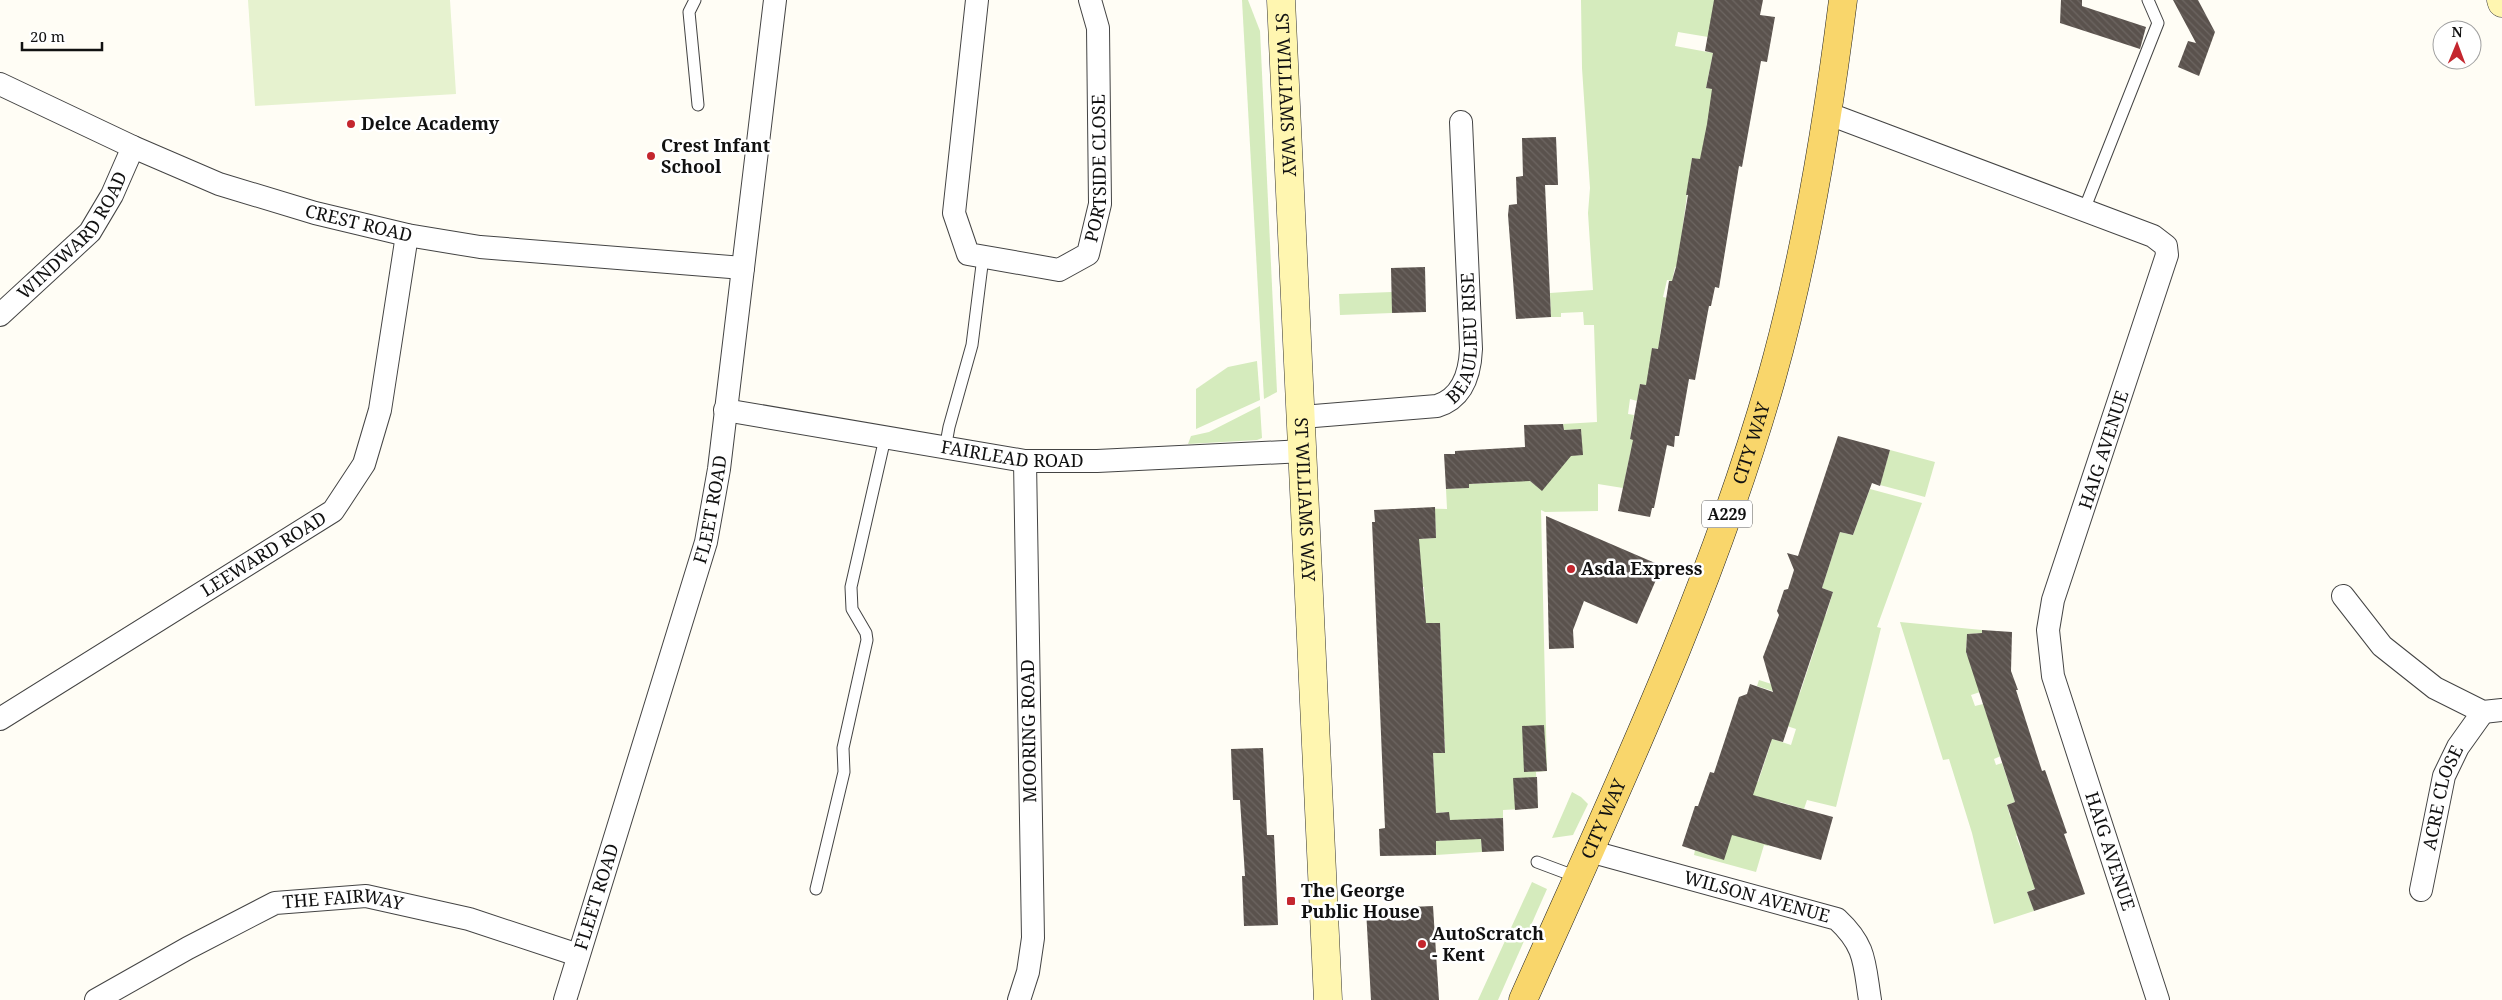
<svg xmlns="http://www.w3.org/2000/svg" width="2502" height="1000" viewBox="0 0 2502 1000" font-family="'Noto Serif',serif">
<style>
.green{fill:#d5ebbd}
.pitch{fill:#e6f2cf}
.building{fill:url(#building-back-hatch)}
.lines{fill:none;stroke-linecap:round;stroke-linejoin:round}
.lane-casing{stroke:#444;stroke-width:13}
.street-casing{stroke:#444;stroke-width:24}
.secondary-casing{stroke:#333;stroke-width:29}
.primary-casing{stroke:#222;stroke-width:29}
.lane{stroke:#fff;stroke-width:11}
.street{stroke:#fff;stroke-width:22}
.secondary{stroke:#fff6b0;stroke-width:28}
.primary{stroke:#f9d66b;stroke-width:28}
.poi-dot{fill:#c4262e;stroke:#fff;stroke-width:2}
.labels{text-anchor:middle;stroke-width:5;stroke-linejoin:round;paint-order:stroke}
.shield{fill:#fff;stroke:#585858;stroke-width:1}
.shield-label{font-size:16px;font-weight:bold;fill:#111}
.street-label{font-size:18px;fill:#111;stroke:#fff}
.poi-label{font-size:18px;font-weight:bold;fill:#111;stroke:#fff;text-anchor:start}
</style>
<defs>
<pattern id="building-back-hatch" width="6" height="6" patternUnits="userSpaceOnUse" patternTransform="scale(1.25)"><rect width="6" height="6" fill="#5a524d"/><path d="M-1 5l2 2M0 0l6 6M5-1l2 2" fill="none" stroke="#6d6662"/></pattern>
</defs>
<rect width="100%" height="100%" fill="#fffdf5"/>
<!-- green -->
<g class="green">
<path d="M 1242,0 L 1248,0 L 1260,31 L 1277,392 L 1264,399 Z"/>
<path d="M 1581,0 L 1731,0 L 1708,37 L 1678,32 L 1675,46 L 1713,53 L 1706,88 L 1724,91 C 1705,122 1703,125 1712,161 L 1692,158 L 1682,232 L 1681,268 L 1675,267 L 1672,281 L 1667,280 L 1663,297 L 1676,300 L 1662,323 L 1660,334 L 1669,336 L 1667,350 L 1652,348 L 1666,389 L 1640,384 L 1637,401 L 1630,399 L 1628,414 L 1634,415 L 1630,439 L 1652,443 L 1650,453 L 1631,450 L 1623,488 L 1598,484 L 1598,511 L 1545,512 L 1541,510 L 1547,771 L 1536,772 L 1538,808 L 1503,810 L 1503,818 L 1480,819 L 1482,852 L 1436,855 L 1436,841 L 1450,840 L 1449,812 L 1435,813 L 1387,774 L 1434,773 L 1433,753 L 1445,753 L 1445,739 L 1420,740 L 1419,659 L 1441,658 L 1440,623 L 1380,625 L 1413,608 L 1425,607 L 1424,587 L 1413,587 L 1400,540 L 1436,538 L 1435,513 L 1409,508 L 1447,509 L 1446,489 L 1468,488 L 1469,484 L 1504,482 L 1503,459 L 1535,485 L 1559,456 L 1582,455 L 1581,429 L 1564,430 L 1563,424 L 1597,422 L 1594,325 L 1584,325 L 1583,312 L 1561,313 L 1561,317 L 1551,317 L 1550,293 L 1593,290 L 1588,213 L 1590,188 L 1582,68 Z"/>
<path d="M 1392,292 L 1392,313 L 1340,315 L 1339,294 Z"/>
<path d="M 1257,361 L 1260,400 L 1196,429 L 1196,389 L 1228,367 Z"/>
<path d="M 1260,406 L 1262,438 L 1257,440 L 1188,444 L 1191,436 L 1209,432 Z"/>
<path d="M 1890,450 L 1935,462 L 1925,497 L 1880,485 Z"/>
<path d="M 1870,489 L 1922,503 L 1877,627 L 1881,628 L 1836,807 L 1807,800 L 1804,809 L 1780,802 L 1768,846 L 1764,845 L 1756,872 L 1694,855 L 1695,850 L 1735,815 L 1716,769 L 1758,782 L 1771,743 L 1738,728 L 1791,745 L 1796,729 L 1781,724 L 1776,692 L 1757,686 L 1759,680 L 1800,693 L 1818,639 L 1816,612 L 1826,615 L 1833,592 L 1822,588 L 1840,532 L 1853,535 Z"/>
<path d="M 1900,622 L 1982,630 L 1982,633 L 1967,634 L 1966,654 L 1981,656 L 1980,692 L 1971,695 L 1975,706 L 1983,704 L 2001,756 L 1994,759 L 1996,765 L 2002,763 L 2015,802 L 2007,805 L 2010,816 L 2028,832 L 2016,836 L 2036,888 L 2027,892 L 2034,911 L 1994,924 L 1972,833 L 1949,759 L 1943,760 Z"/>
<path d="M 1572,792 L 1581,797 L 1588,804 L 1573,835 L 1552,838 Z"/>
<path d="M 1532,882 L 1547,889 L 1498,1000 L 1478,1000 Z"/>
</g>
<!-- pitch -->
<path class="pitch" d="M 248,0 L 450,0 L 456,94 L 255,106 Z"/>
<!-- building -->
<g class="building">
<path d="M 1714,0 L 1763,0 L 1760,15 L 1775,17 L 1767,62 L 1761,61 L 1742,167 L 1739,166 L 1719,288 L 1715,287 L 1711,306 L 1709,306 L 1695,380 L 1689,379 L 1679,436 L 1675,436 L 1674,447 L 1667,445 L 1654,508 L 1652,508 L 1650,517 L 1618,511 L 1633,440 L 1630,439 L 1640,384 L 1646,385 L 1652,348 L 1658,349 L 1669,281 L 1672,281 L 1676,267 L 1688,195 L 1686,195 L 1692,158 L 1700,159 L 1707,124 L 1712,89 L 1706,88 L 1713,53 L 1705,51 Z"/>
<path d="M 2061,0 L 2082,0 L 2082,6 L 2146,27 L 2140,49 L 2060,23 Z"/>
<path d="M 2173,0 L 2198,0 L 2215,32 L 2199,76 L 2178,67 L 2188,41 L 2196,43 Z"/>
<path d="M 1556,137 L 1558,185 L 1545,185 L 1551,317 L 1516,319 L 1508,215 L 1509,205 L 1517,204 L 1516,177 L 1523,176 L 1522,138 Z"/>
<path d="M 1425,267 L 1426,312 L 1392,313 L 1391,268 Z"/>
<path d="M 1563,424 L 1564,430 L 1581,429 L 1583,455 L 1571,456 L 1542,491 L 1530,481 L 1469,484 L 1469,488 L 1446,489 L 1444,454 L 1455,454 L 1455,451 L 1525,447 L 1524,425 Z"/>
<path d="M 1838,436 L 1890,450 L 1880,486 L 1872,483 L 1853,535 L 1840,532 L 1822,588 L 1833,592 L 1783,742 L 1772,739 L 1753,795 L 1833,817 L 1821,860 L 1732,835 L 1724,860 L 1682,846 L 1695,806 L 1698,806 L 1710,772 L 1714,773 L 1739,697 L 1747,694 L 1750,684 L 1773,692 L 1763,657 L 1779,615 L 1777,611 L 1784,590 L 1788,589 L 1794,570 L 1787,553 L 1798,556 Z"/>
<path d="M 1435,507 L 1436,538 L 1419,539 L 1426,623 L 1440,623 L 1445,753 L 1433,753 L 1436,813 L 1449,812 L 1450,820 L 1503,818 L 1504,851 L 1482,852 L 1481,839 L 1436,841 L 1436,855 L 1380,856 L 1379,829 L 1385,828 L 1372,522 L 1375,522 L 1374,510 Z"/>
<path d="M 1546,516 L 1662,566 L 1637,624 L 1584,601 L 1573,630 L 1574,648 L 1549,649 Z"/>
<path d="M 1982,630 L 2012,632 L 2011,671 L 2018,690 L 2016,690 L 2042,771 L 2045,770 L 2067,833 L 2064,834 L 2085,894 L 2034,911 L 2027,892 L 2035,889 L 2007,805 L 2015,802 L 1966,652 L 1967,634 L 1982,633 Z"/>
<path d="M 1544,725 L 1547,771 L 1524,772 L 1522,726 Z"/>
<path d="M 1263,748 L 1267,835 L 1274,835 L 1278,925 L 1244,926 L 1242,876 L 1245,876 L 1240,800 L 1233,800 L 1231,749 Z"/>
<path d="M 1537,777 L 1538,808 L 1515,810 L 1513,778 Z"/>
<path d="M 1433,906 L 1439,1000 L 1371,1000 L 1366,909 Z"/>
</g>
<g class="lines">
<defs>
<g id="lane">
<path d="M 695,0 L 689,12 L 698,105"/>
<path d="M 2084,210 L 2158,23 L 2148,0"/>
<path d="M 945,449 L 949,427 L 972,345 L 983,257"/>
<path d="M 1537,862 L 1577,877"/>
<path d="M 816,889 L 844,772 L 843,748 L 867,640 L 866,633 L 852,609 L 851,587 L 885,438"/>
</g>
<g id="street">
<path id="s1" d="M 977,0 L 954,213 L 968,254 L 1059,270 L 1088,254 L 1100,204 L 1098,28 L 1090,0"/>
<path id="s2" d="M 0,84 L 133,147 L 219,184 L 315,213 L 407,235 L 480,247 L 743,268"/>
<path id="s3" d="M 1829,114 L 2153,236 L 2166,246 L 2167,255 L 2164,264 L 2053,600 L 2048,630 L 2053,676 L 2158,1000"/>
<path id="s4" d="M 0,315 L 90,232 L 112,195 L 133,147"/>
<path id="s5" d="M 725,410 L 1025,461 L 1097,461 L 1304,451"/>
<path id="s6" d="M 1302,417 L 1437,406 C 1463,398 1470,373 1471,349 L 1461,122"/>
<path d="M 2343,596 L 2382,646 L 2435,688 L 2483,712 L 2502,710"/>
<path id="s7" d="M 0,719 L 333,511 L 364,464 L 380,410 L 407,235"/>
<path id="s8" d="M 1589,851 L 1837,919 C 1866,946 1864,962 1870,1000"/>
<path id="s9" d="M 2421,890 L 2444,776 L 2458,747 L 2483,712"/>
<path id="s10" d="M 96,1000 L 188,948 L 275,903 L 366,896 L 469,919 L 578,955"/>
<path id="s11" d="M 565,1000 L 706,542 L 719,469 L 775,0"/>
<path d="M 1019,1000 L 1028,972 L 1033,938 L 1025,461"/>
</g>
<g id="secondary">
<path id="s12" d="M 1281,0 L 1328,1000"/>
<path d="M 2501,0 L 2502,3"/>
</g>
<g id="primary">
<path id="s13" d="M 1523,1000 C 1613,797 1710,594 1771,380 C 1806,256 1827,128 1843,0"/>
</g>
</defs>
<!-- lane casing -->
<use href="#lane" class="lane-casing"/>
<!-- street casing -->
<use href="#street" class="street-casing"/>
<!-- secondary casing -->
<use href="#secondary" class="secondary-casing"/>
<!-- primary casing -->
<use href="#primary" class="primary-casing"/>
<!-- lane -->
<use href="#lane" class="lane"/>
<!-- street -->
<use href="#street" class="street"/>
<!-- secondary -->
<use href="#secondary" class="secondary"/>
<!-- primary -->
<use href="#primary" class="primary"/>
</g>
<!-- markers -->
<g class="poi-dot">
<circle cx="351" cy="124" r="5"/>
<circle cx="651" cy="156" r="5"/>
<circle cx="1571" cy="569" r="5"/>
<rect x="1286" y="896" width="10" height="10" rx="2.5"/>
<circle cx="1422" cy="944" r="5"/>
</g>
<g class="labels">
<!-- shield labels -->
<rect class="shield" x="1702" y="500.5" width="50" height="27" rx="4"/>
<g class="shield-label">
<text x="1727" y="520">A229</text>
</g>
<!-- street labels -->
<g class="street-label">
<text dy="6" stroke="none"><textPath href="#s12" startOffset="95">ST WILLIAMS WAY</textPath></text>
<text dy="6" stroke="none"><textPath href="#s1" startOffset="470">PORTSIDE CLOSE</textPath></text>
<text dy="6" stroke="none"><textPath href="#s2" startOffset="386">CREST ROAD</textPath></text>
<text dy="6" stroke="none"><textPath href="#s4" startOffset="109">WINDWARD ROAD</textPath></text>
<text dy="6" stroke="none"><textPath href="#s6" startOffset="216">BEAULIEU RISE</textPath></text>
<text dy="6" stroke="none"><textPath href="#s13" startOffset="602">CITY WAY</textPath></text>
<text transform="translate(2104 450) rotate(-72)" y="6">HAIG AVENUE</text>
<text dy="6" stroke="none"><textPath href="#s5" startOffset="291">FAIRLEAD ROAD</textPath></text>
<text dy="6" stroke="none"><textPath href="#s12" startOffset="500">ST WILLIAMS WAY</textPath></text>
<text dy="6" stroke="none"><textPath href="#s11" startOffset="512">FLEET ROAD</textPath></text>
<text dy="6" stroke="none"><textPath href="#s7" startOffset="311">LEEWARD ROAD</textPath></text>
<text transform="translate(1029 731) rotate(-91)" y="6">MOORING ROAD</text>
<text dy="6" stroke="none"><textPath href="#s9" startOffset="95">ACRE CLOSE</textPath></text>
<text dy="6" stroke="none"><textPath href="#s13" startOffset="198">CITY WAY</textPath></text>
<text dy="6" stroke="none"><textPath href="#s3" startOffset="996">HAIG AVENUE</textPath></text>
<text dy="6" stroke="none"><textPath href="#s11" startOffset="108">FLEET ROAD</textPath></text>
<text dy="6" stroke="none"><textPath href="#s8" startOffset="174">WILSON AVENUE</textPath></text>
<text dy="6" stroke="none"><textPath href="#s10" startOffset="272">THE FAIRWAY</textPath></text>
</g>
<!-- poi labels -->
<g class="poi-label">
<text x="361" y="130">Delce Academy</text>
<text x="661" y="152">Crest Infant<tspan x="661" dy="21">School</tspan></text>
<text x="1581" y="575">Asda Express</text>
<text x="1301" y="897">The George<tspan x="1301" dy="21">Public House</tspan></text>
<text x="1432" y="940">AutoScratch<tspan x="1432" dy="21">- Kent</tspan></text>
</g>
</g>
<!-- north arrow -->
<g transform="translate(2457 45) rotate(1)"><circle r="24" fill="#ffffff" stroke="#a0a0a0"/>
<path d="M0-4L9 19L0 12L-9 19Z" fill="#c4262e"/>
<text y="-8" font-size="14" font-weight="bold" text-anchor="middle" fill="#111111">N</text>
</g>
<!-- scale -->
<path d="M22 42v8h80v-8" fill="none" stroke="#111111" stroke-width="2.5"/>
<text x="30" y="42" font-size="15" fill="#111111" stroke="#ffffff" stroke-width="4" paint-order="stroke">20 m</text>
</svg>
